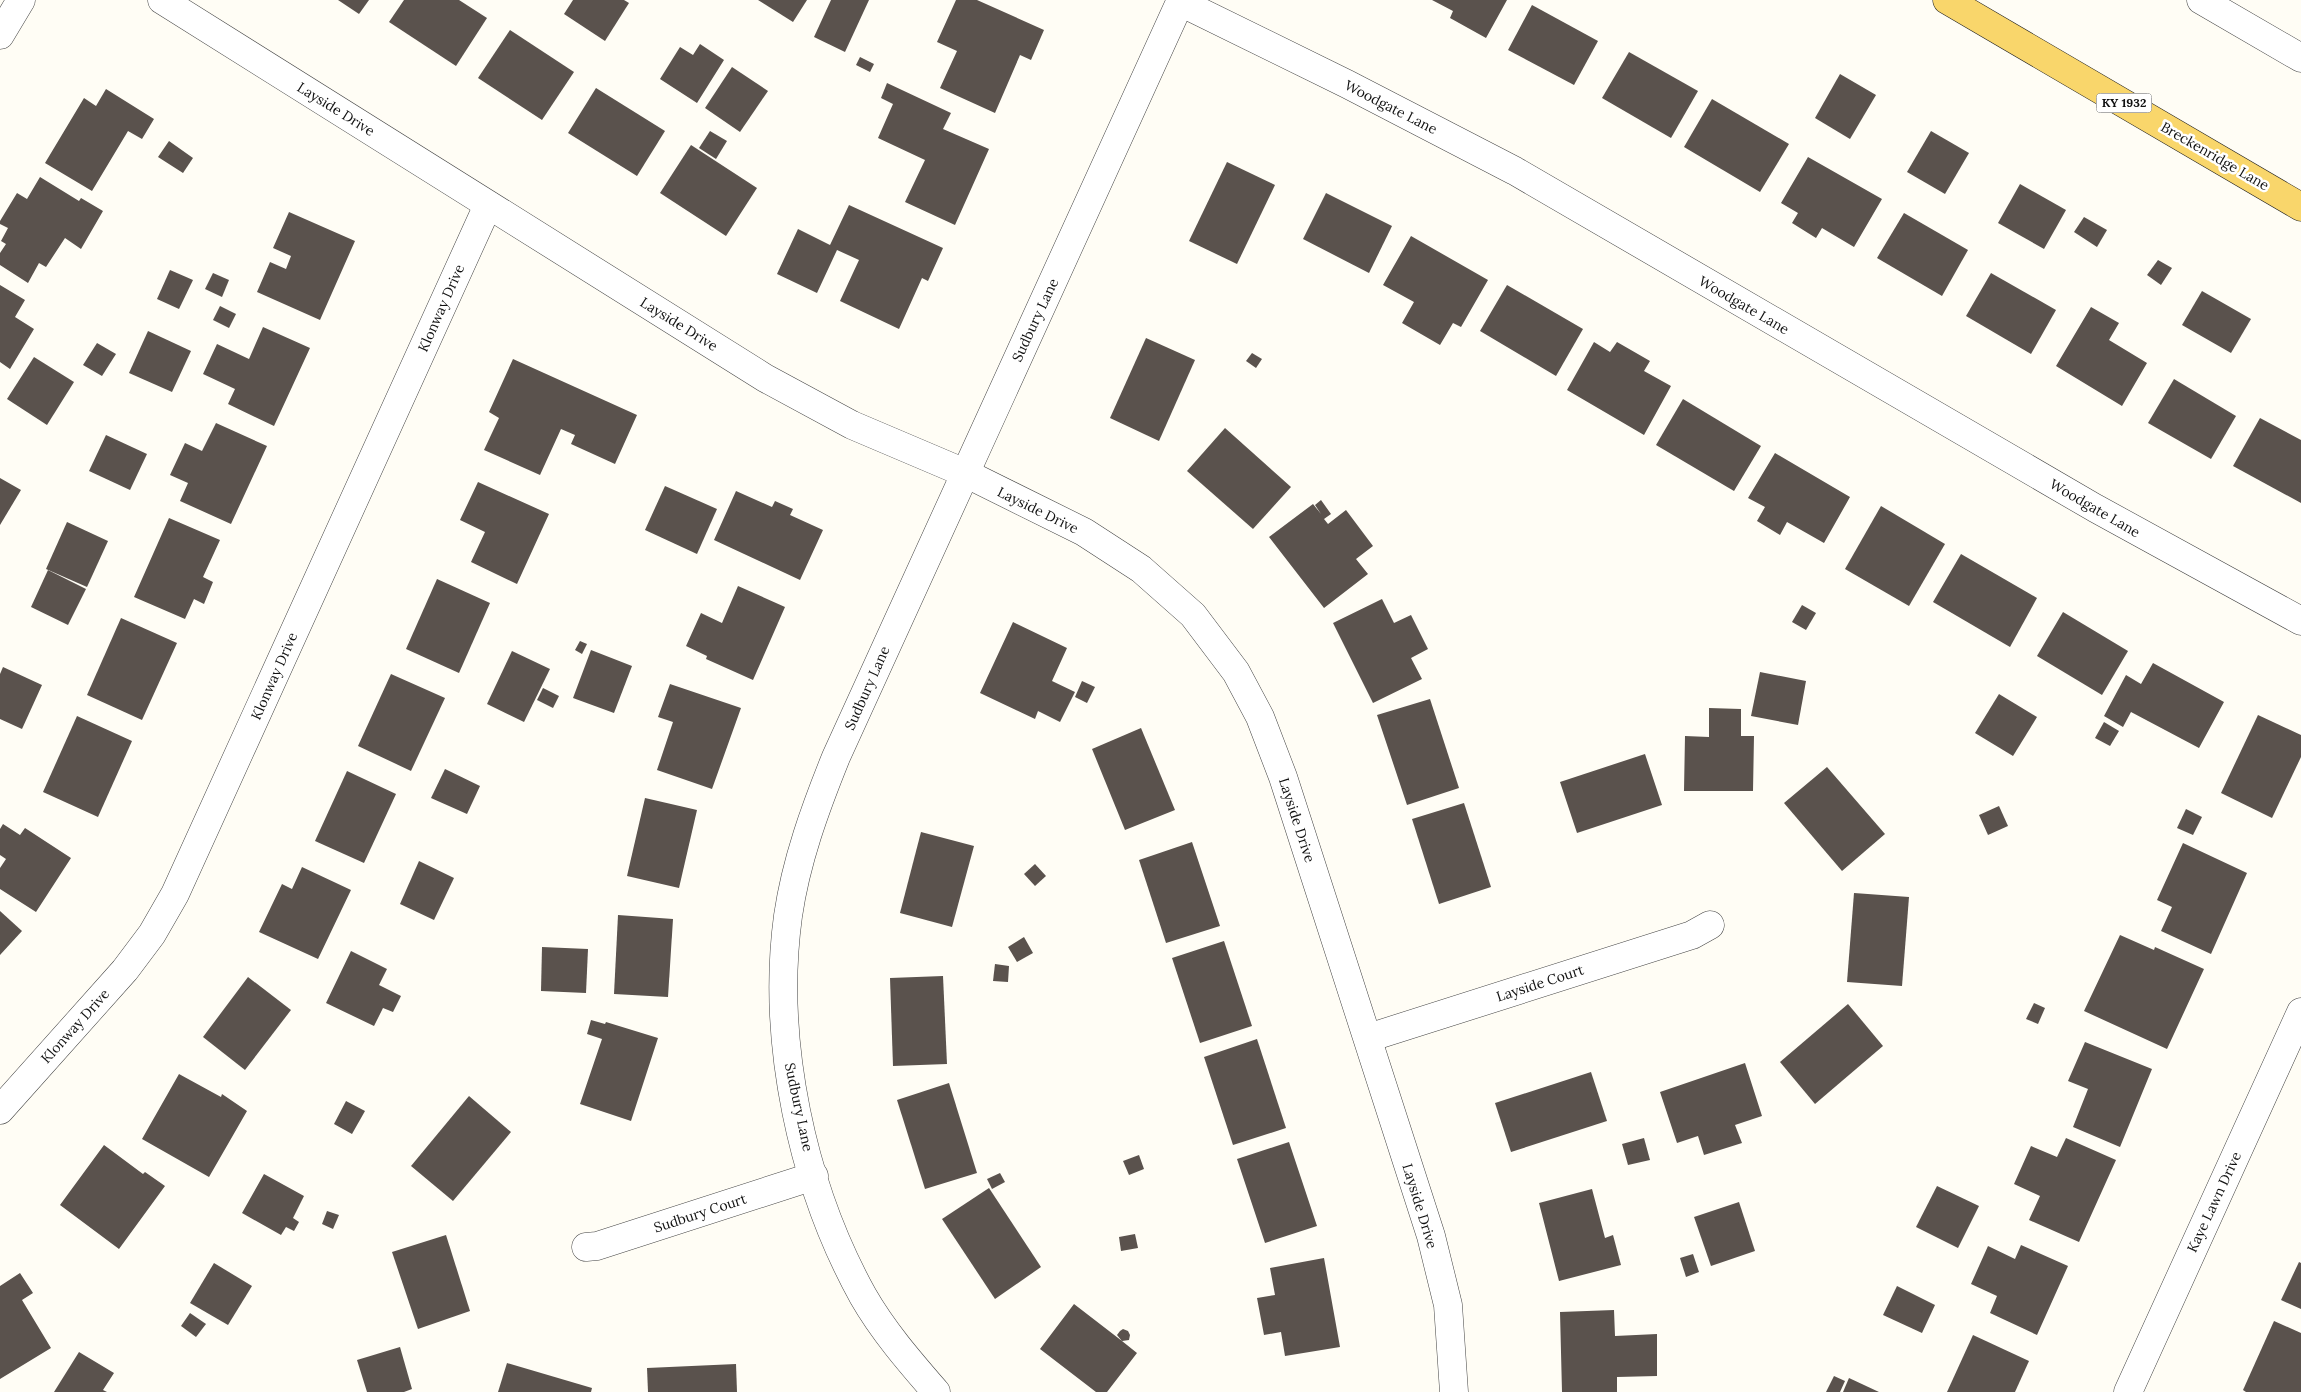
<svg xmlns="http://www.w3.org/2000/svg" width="2301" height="1392" viewBox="0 0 2301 1392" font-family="Lora,serif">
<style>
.building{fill:#5a524d}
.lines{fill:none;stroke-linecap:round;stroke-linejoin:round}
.street-casing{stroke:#444;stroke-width:29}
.primary-casing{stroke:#222;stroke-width:29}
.street{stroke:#fff;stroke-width:28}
.primary{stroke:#f9d66b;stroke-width:28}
.labels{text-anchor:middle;stroke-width:5;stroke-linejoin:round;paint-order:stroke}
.shield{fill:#fff;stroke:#585858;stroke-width:1}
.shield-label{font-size:12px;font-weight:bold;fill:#111}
.street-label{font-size:14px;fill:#111;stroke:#fff}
</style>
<rect width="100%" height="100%" fill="#fffdf5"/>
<!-- building -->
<g class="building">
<path d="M 338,0 L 369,0 L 359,14 Z"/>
<path d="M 404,0 L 459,0 L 487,18 L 456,66 L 389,22 Z"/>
<path d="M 573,0 L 624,0 L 629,3 L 605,41 L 564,14 Z"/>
<path d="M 758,0 L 807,0 L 793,22 Z"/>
<path d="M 831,0 L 869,0 L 845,52 L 814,37 Z"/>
<path d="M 956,0 L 977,0 L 1044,30 L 1031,60 L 1020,55 L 995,113 L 940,88 L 957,51 L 937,42 Z"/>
<path d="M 1432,0 L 1507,0 L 1486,38 L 1450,18 L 1453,11 Z"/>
<path d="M 1532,5 L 1598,41 L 1574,85 L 1508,50 Z"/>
<path d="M 510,30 L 574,72 L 542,120 L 478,78 Z"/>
<path d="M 700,44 L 724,60 L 697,103 L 660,79 L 680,47 L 693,55 Z"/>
<path d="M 1629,52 L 1698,91 L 1671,138 L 1602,98 Z"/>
<path d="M 860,57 L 874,64 L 870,72 L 856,65 Z"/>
<path d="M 732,67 L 768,91 L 740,132 L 705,108 Z"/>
<path d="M 1840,74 L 1876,95 L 1850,139 L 1815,118 Z"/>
<path d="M 887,83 L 951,113 L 943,129 L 989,149 L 955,225 L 905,202 L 925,160 L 878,138 L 893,104 L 881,98 Z"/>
<path d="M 596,88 L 665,131 L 637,176 L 568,133 Z"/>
<path d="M 106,89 L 154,119 L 142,139 L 128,131 L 92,191 L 45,163 L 84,98 L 96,106 Z"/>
<path d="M 1712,99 L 1789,144 L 1760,192 L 1684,147 Z"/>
<path d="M 710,131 L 727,141 L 716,159 L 699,148 Z"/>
<path d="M 1931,131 L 1969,153 L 1945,194 L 1907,172 Z"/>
<path d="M 169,141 L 193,158 L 183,173 L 158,157 Z"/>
<path d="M 691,145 L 757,188 L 726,236 L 660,193 Z"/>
<path d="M 1808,157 L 1882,199 L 1854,247 L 1822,228 L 1816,238 L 1792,223 L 1798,213 L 1781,203 Z"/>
<path d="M 1227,162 L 1275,185 L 1237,264 L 1189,241 Z"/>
<path d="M 40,177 L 79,201 L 81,198 L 103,211 L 81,249 L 65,238 L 46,267 L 39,263 L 28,283 L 0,265 L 0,253 L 6,244 L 1,241 L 8,228 L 0,224 L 0,221 L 17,193 L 27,199 Z"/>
<path d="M 2020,184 L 2066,210 L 2044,249 L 1998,223 Z"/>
<path d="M 1326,193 L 1392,226 L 1369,273 L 1303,239 Z"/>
<path d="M 849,205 L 943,248 L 928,281 L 922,278 L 899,329 L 840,301 L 859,260 L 837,250 L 817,293 L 777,274 L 798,229 L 830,245 Z"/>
<path d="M 289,212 L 355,241 L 320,320 L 257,292 L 270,262 L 286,269 L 291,256 L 273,248 Z"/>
<path d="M 1904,213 L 1968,250 L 1942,296 L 1877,258 Z"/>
<path d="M 2084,217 L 2107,230 L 2097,247 L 2074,232 Z"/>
<path d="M 1411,236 L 1488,280 L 1461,327 L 1453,323 L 1440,345 L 1402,323 L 1414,302 L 1383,285 Z"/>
<path d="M 2158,260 L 2172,268 L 2161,285 L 2147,275 Z"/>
<path d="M 170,270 L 193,280 L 179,309 L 157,299 Z"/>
<path d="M 213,273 L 229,280 L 222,297 L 205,289 Z"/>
<path d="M 1991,273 L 2056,310 L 2031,354 L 1966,316 Z"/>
<path d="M 0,285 L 25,300 L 15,317 L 34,329 L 10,369 L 0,362 Z"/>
<path d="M 1507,285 L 1583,329 L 1556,376 L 1480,331 Z"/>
<path d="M 2202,291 L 2251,319 L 2231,353 L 2182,325 Z"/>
<path d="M 220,306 L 236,314 L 229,328 L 213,320 Z"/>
<path d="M 2091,307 L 2119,323 L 2109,340 L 2147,363 L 2122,406 L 2056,366 Z"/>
<path d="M 263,327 L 310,348 L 274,426 L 228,404 L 235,389 L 203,374 L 217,344 L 249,359 Z"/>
<path d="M 148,331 L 191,351 L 172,392 L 129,373 Z"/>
<path d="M 1146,338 L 1195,360 L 1159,441 L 1110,418 Z"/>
<path d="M 1594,342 L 1610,352 L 1617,342 L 1650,361 L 1644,371 L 1671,386 L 1644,435 L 1567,390 Z"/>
<path d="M 97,343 L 116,354 L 102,376 L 83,365 Z"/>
<path d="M 1252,353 L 1262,359 L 1256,368 L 1246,361 Z"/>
<path d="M 34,357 L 74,382 L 47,425 L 7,399 Z"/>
<path d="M 513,359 L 637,415 L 615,464 L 571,444 L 575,435 L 561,429 L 540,475 L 484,450 L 499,418 L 489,412 Z"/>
<path d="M 2174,379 L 2236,416 L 2211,459 L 2148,423 Z"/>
<path d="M 1683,399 L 1761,446 L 1734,491 L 1656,445 Z"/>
<path d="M 2260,418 L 2301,440 L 2301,503 L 2233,466 Z"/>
<path d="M 216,423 L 267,446 L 231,524 L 180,501 L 188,483 L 170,475 L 185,443 L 202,451 Z"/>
<path d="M 1225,428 L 1291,487 L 1253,529 L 1187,471 Z"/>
<path d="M 106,435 L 147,454 L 130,490 L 89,471 Z"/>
<path d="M 1775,453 L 1850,497 L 1824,543 L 1787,522 L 1780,535 L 1757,521 L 1765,507 L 1748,498 Z"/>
<path d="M 0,478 L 21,490 L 0,525 Z"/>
<path d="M 478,482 L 549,514 L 517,584 L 471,562 L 485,532 L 460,520 Z"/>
<path d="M 665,486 L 717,509 L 697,554 L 645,530 Z"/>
<path d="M 736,491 L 772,507 L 775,501 L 793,509 L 790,515 L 823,530 L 800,580 L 714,540 Z"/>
<path d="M 1321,500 L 1331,514 L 1324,519 L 1328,524 L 1346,510 L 1373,546 L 1356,559 L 1368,574 L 1324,608 L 1269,537 L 1313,504 L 1321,514 L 1315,505 Z"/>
<path d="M 1881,506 L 1945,544 L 1909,606 L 1845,569 Z"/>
<path d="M 169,518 L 220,540 L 203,577 L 213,582 L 204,604 L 194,599 L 185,619 L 134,597 Z"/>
<path d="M 67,522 L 108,541 L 87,587 L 46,569 Z"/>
<path d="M 1961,554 L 2037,598 L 2010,647 L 1933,602 Z"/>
<path d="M 48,570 L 86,589 L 68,625 L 31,607 Z"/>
<path d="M 437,579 L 490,603 L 459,673 L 406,649 Z"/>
<path d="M 738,586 L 785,607 L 753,680 L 706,659 L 707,656 L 686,646 L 701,613 L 722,623 Z"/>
<path d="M 1382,599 L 1394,623 L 1411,615 L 1428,649 L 1411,658 L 1422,679 L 1373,703 L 1333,623 Z"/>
<path d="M 1802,605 L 1816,613 L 1806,630 L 1792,622 Z"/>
<path d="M 2063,612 L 2128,651 L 2102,695 L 2037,656 Z"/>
<path d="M 121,618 L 177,643 L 142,720 L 87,695 Z"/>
<path d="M 1013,622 L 1067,648 L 1052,681 L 1075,692 L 1060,722 L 1038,711 L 1035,719 L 980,693 Z"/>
<path d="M 580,641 L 587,644 L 582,654 L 575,650 Z"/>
<path d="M 591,650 L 632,666 L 614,713 L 573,698 Z"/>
<path d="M 512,651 L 550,669 L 524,722 L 487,704 Z"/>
<path d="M 2153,663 L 2224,702 L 2199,748 L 2131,712 L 2123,727 L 2104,716 L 2126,675 L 2141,684 Z"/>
<path d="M 3,667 L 42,685 L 22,729 L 0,719 L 0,674 Z"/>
<path d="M 1760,672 L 1806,681 L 1798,725 L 1751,716 Z"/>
<path d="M 391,674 L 445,698 L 411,771 L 358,746 Z"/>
<path d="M 1082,681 L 1095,687 L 1087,703 L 1075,697 Z"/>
<path d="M 670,684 L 741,708 L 712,789 L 657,770 L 673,722 L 658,717 Z"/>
<path d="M 543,688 L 559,696 L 553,708 L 537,700 Z"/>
<path d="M 1999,694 L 2037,717 L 2013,756 L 1975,733 Z"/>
<path d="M 1430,699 L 1459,788 L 1407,805 L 1377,715 Z"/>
<path d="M 1709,708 L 1741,709 L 1741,736 L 1754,736 L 1753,791 L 1684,791 L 1685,736 L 1709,737 Z"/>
<path d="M 2258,715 L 2301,735 L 2301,757 L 2272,818 L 2221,793 Z"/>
<path d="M 77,716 L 132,741 L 98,817 L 43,792 Z"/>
<path d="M 2104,722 L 2119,731 L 2110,746 L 2095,738 Z"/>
<path d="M 1141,728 L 1175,810 L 1125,830 L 1092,749 Z"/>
<path d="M 1645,754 L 1662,805 L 1577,833 L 1560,782 Z"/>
<path d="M 1827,767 L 1885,834 L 1842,871 L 1784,803 Z"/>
<path d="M 445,769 L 480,786 L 467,814 L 431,798 Z"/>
<path d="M 347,771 L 396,794 L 364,863 L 315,841 Z"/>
<path d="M 645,798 L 697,810 L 679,888 L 627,876 Z"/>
<path d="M 1464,803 L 1491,887 L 1439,904 L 1412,819 Z"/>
<path d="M 1999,806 L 2008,826 L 1988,835 L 1979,815 Z"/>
<path d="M 2186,809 L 2202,817 L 2193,835 L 2177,828 Z"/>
<path d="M 3,824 L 20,835 L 25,828 L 71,858 L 36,912 L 0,889 L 0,868 L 6,859 L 0,855 L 0,829 Z"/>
<path d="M 921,832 L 974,846 L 952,927 L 900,913 Z"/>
<path d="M 1192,842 L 1220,926 L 1166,943 L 1139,860 Z"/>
<path d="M 2183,843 L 2247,873 L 2211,954 L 2161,931 L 2172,907 L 2157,900 Z"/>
<path d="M 419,861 L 454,878 L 434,920 L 400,904 Z"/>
<path d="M 1035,864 L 1046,876 L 1035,886 L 1024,874 Z"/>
<path d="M 302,867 L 351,890 L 318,959 L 259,932 L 282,884 L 292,889 Z"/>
<path d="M 1854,893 L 1909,897 L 1902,986 L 1847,982 Z"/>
<path d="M 0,911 L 22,931 L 0,955 Z"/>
<path d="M 618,915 L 673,919 L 668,997 L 614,994 Z"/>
<path d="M 2120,935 L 2154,950 L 2155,947 L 2204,969 L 2167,1049 L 2084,1011 Z"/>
<path d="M 1024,937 L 1033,953 L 1017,962 L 1008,947 Z"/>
<path d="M 1224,941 L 1252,1026 L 1200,1043 L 1172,958 Z"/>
<path d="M 542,947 L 588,949 L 586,993 L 541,991 Z"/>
<path d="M 351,951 L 387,969 L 379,985 L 401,996 L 393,1012 L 383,1008 L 374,1026 L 326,1003 Z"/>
<path d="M 995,964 L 1009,966 L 1008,982 L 993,981 Z"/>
<path d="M 943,976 L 947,1064 L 893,1066 L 890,978 Z"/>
<path d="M 248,977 L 291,1010 L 245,1070 L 203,1037 Z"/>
<path d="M 2034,1003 L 2045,1008 L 2038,1024 L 2026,1019 Z"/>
<path d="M 1848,1004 L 1883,1046 L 1815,1104 L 1780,1062 Z"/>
<path d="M 591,1020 L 605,1024 L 606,1022 L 658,1038 L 631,1121 L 580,1104 L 602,1039 L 587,1034 Z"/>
<path d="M 1257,1039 L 1286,1128 L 1233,1145 L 1204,1057 Z"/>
<path d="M 2085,1042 L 2152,1069 L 2120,1147 L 2073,1127 L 2088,1089 L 2068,1081 Z"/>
<path d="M 1745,1063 L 1762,1116 L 1735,1125 L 1742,1143 L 1704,1155 L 1698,1136 L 1677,1143 L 1660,1092 Z"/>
<path d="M 1591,1072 L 1607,1121 L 1511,1152 L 1495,1103 Z"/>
<path d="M 179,1074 L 221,1097 L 222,1094 L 247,1111 L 209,1177 L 142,1139 Z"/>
<path d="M 949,1083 L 977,1173 L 925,1189 L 897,1100 Z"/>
<path d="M 469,1096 L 511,1132 L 453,1201 L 411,1166 Z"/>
<path d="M 346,1101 L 365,1111 L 352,1134 L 334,1124 Z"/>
<path d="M 1644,1138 L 1650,1160 L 1628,1165 L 1622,1144 Z"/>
<path d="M 2066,1138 L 2116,1160 L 2079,1242 L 2029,1220 L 2040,1196 L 2014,1184 L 2031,1146 L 2057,1157 Z"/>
<path d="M 1289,1142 L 1317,1226 L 1265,1243 L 1237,1159 Z"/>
<path d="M 104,1145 L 143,1174 L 145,1172 L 165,1186 L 119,1249 L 60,1205 Z"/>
<path d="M 1139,1155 L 1144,1169 L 1129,1175 L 1123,1161 Z"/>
<path d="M 1000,1173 L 1005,1182 L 992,1189 L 987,1179 Z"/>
<path d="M 264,1174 L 304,1196 L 293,1218 L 299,1222 L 294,1231 L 286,1227 L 281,1235 L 242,1213 Z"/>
<path d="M 1937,1186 L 1979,1206 L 1958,1248 L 1916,1227 Z"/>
<path d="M 989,1188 L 1041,1267 L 995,1299 L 942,1219 Z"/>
<path d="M 1592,1189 L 1605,1238 L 1613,1235 L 1621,1265 L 1559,1281 L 1539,1203 Z"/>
<path d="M 1739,1202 L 1755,1251 L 1711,1266 L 1694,1217 Z"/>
<path d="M 327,1211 L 339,1215 L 333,1229 L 322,1224 Z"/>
<path d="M 1135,1234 L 1138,1248 L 1121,1251 L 1119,1237 Z"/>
<path d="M 446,1235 L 470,1311 L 418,1329 L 392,1252 Z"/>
<path d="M 2021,1245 L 2068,1266 L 2037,1335 L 1990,1313 L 1997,1296 L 1971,1284 L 1988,1246 L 2015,1259 Z"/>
<path d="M 1693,1254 L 1699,1272 L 1686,1277 L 1680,1258 Z"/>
<path d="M 1324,1258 L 1340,1347 L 1285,1356 L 1281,1332 L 1264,1335 L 1257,1298 L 1275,1295 L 1270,1268 Z"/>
<path d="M 2299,1262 L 2301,1263 L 2301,1309 L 2281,1300 Z"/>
<path d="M 214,1263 L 252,1286 L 228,1325 L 190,1303 Z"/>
<path d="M 20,1273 L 33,1293 L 22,1300 L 51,1348 L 0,1379 L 0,1286 Z"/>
<path d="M 1897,1286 L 1935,1305 L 1922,1333 L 1883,1315 Z"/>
<path d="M 1074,1304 L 1122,1341 L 1117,1335 L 1120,1331 L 1123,1329 L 1128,1331 L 1130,1335 L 1129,1340 L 1122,1341 L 1137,1353 L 1107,1392 L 1096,1392 L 1040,1349 Z"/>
<path d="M 1614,1310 L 1615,1336 L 1657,1334 L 1657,1376 L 1617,1377 L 1617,1392 L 1562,1392 L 1560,1312 Z"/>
<path d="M 190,1313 L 206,1324 L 196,1337 L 181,1326 Z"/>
<path d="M 2274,1321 L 2301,1333 L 2301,1392 L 2246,1392 L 2243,1390 Z"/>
<path d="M 1973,1335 L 2029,1361 L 2015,1392 L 1947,1392 Z"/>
<path d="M 400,1347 L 412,1389 L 404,1392 L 367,1392 L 357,1360 Z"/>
<path d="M 79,1352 L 114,1373 L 103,1390 L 107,1392 L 54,1392 Z"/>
<path d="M 507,1363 L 592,1388 L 591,1392 L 498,1392 Z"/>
<path d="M 736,1364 L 737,1392 L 648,1392 L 647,1368 Z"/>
<path d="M 1834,1376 L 1845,1381 L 1840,1392 L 1826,1392 Z"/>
<path d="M 1849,1378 L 1879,1392 L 1843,1392 Z"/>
</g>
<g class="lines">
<defs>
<g id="street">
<path d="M 162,0 L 765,378 L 852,425 L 965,473 L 1084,532 L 1141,569 L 1193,615 L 1236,672 L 1260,717 L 1283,777 L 1431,1236 L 1448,1305 L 1454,1392"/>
<path d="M 2201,0 L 2301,58"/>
<path d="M 1180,2 L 1347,84 L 1515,171 L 2095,508 L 2301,621"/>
<path d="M 0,35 L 21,0"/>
<path d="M 1368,1038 L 1692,935 L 1710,925"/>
<path d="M 0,1110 L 125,970 L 152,934 L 175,894 L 488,205"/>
<path d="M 586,1247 L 597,1246 L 814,1176"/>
<path d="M 936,1392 C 910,1362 883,1331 863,1296 C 802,1186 771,1041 788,916 C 796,861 815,809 836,757 L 1181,0"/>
<path d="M 2128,1392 L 2301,1012"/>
</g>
<path id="primary" d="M 1947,0 L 2301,207"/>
</defs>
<!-- street casing -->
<use href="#street" class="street-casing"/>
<!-- primary casing -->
<use href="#primary" class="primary-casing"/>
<!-- street -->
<use href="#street" class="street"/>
<!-- primary -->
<use href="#primary" class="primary"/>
</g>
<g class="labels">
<!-- shield labels -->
<rect class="shield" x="2096.5" y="93.5" width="55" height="19" rx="4"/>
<g class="shield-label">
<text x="2124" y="107">KY 1932</text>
</g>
<!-- street labels -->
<g class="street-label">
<text transform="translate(1391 107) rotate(27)" y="5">Woodgate Lane</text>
<text transform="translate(336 109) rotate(32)" y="5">Layside Drive</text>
<text transform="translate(2215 156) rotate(30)" y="5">Breckenridge Lane</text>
<text transform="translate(1744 305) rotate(30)" y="5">Woodgate Lane</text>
<text transform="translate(441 308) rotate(-66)" y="5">Klonway Drive</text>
<text transform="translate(1035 320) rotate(-65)" y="5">Sudbury Lane</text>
<text transform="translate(679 324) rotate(32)" y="5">Layside Drive</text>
<text transform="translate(2095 508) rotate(30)" y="5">Woodgate Lane</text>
<text transform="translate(1038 510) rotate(26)" y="5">Layside Drive</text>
<text transform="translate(274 676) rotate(-66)" y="5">Klonway Drive</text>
<text transform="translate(867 688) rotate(-66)" y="5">Sudbury Lane</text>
<text transform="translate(1297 820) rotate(72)" y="5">Layside Drive</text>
<text transform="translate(1540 983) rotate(-18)" y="5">Layside Court</text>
<text transform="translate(75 1026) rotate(-48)" y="5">Klonway Drive</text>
<text transform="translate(799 1107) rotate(78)" y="5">Sudbury Lane</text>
<text transform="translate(2214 1202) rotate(-65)" y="5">Kaye Lawn Drive</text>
<text transform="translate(1420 1206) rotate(73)" y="5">Layside Drive</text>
<text transform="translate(700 1213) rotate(-18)" y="5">Sudbury Court</text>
</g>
</g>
</svg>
